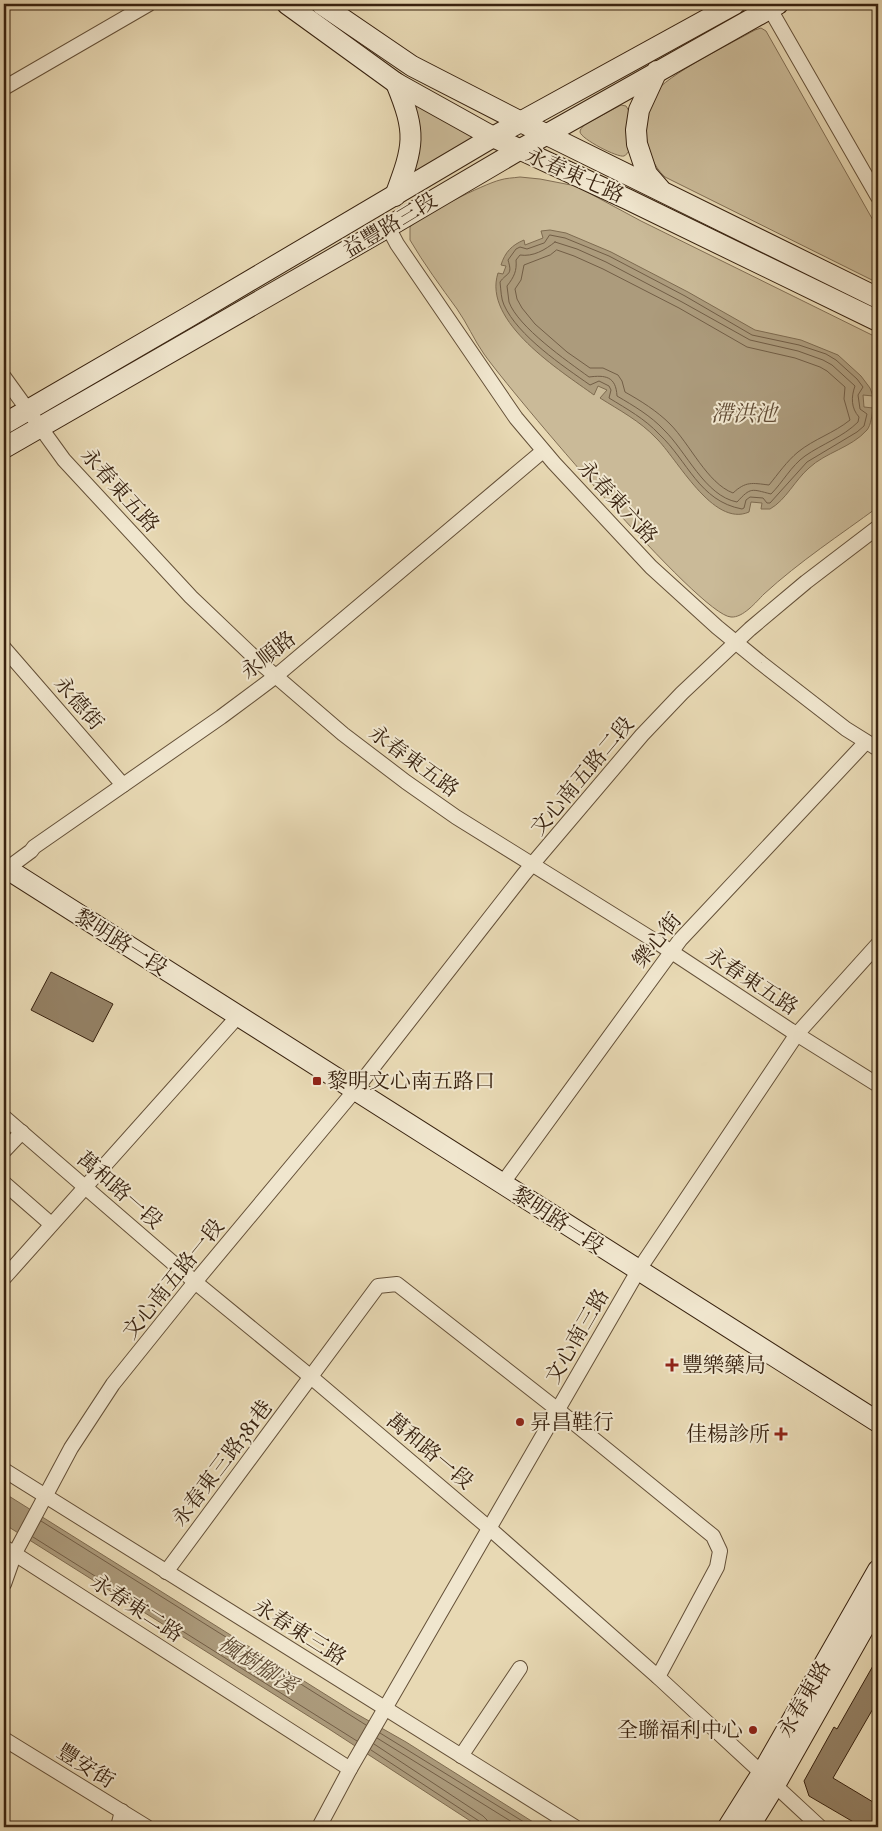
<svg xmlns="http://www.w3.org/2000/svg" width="882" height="1831" viewBox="0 0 882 1831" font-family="'IM FELL Double Pica','Noto Serif TC',serif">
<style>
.green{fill:#caba98;stroke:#816e54}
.water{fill:#ac9b7c;stroke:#7e6b50}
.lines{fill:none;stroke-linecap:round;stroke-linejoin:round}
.shore{stroke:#725e46;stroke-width:1}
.building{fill:#948165;stroke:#38220f}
.street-casing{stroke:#645038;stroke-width:16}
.secondary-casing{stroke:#38220f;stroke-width:22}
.street{stroke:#f0e6ce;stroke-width:14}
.secondary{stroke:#f0e6ce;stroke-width:20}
.poi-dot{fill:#8f2418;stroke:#f0e6ce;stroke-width:2}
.labels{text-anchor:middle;stroke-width:4;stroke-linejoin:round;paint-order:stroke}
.street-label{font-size:21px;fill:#38220f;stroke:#f0e6ce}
.poi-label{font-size:21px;fill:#38220f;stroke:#f0e6ce;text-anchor:start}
.water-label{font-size:22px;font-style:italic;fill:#614c35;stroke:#f0e6ce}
</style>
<rect width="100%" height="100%" fill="#e8d9b4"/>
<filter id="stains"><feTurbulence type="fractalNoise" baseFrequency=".004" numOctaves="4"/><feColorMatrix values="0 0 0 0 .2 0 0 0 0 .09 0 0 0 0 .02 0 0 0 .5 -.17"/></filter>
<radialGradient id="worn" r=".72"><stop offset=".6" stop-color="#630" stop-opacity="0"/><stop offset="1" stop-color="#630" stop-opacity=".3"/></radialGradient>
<!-- green -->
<g class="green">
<path d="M 761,28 L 766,31 L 878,229 L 878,283 L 665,177 C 653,166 648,151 646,135 C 645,121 647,107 654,94 C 666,75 732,43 755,30 Z"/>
<path d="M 411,102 L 479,137 L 412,175 Z"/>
<path d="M 621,105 L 626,106 L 629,111 C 629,120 633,143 629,150 C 629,152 626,155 624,156 C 618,158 581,139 580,132 C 580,129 582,128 584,125 Z"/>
<path d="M 520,177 L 540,179 L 576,186 L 641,221 L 878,338 L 878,507 C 840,535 800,561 764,594 C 756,602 743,618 731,617 C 700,616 510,391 484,354 C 474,340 467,323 457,309 C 441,287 424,264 410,240 L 410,227 C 421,215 484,184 500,180 C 506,178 513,178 520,177 Z"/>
</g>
<!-- water -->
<g class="water">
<path d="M 550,230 L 566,233 L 611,252 L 688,292 L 755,330 L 801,340 L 838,355 L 861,376 L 870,388 L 873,396 L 863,395 L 864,407 L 873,408 C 872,415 871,425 867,430 C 851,448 826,452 809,468 C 795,480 786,500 770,509 L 761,509 L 762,503 L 751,502 L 749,512 C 713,528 677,458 656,438 C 640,421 619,410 600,398 L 607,390 L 598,386 L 594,395 C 561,371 482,322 498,273 L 503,274 L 506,266 L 501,265 C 505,252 512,245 524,240 L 525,245 L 543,238 L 541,231 Z"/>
<path d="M 4,1493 L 355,1713 L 406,1742 L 541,1827 L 480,1827 L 475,1824 L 329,1729 L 4,1524 Z"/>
</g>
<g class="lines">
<!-- shore -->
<g class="shore">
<path d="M 550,235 L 565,238 L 609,256 L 685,296 L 752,335 L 799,345 L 826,354 L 836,360 L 857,379 L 863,387 L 858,395 L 860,409 L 867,414 L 864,426 L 857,432 L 807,462 L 770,503 L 767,503 L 763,498 L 750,497 L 746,500 L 744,508 L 742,509 C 699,501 688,461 659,434 C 645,419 627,409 609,398 L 611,390 L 609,386 L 599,381 L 590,385 C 563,366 518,336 504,305 C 501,299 501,290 500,282 C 507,272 513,276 508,260 L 516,249 L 520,247 L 527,249 L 544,243 Z"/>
<path d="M 555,242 L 577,249 L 606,262 L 682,302 L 750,340 L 798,351 L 823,360 L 832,365 L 855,386 C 851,397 851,408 859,417 L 858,422 C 843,437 822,444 805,456 C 791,466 783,482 771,494 C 751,489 751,487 737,502 C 705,496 686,451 664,430 C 651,416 634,406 617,396 C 616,376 605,375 589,377 C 567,361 518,327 509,302 C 508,297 508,291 507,286 C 514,277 517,271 516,260 L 520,255 C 533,257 545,250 555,242 Z"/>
<path d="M 557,250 L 574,256 L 603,269 L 679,308 L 747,347 L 795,358 L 820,367 L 827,371 L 845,387 L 844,399 L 850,420 C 834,433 814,439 798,452 C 787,461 778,474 769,485 C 752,483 746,481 733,493 C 707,483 690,444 670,424 C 657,411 641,401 625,392 L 622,381 L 618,375 L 603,368 L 590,368 L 567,352 L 535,324 L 522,308 L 517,299 L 515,289 L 521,280 L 524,265 L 550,255 Z"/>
<path d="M 41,1521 L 366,1725"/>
<path d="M 33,1537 L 357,1741"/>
<path d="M 380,1733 L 532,1827"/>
<path d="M 377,1738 L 520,1827"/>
<path d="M 374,1744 L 483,1816 L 487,1820 L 488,1827"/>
<path d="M 371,1750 L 479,1821 L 482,1827"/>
</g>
</g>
<!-- building -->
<g class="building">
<path d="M 51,972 L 113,1004 L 93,1042 L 31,1010 Z"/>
<path d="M 878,1657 L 878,1700 L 833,1778 L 878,1805 L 878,1827 L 862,1827 L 809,1796 L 804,1781 L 834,1727 L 837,1729 Z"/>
</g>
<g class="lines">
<defs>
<g id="street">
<path d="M 770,9 L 878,197"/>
<path d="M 4,88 L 149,4"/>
<path d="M 388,227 L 397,244 L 516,418 L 554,463 L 651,567 L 717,627 L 761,663 L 846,729 L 878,749"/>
<path d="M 4,377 L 64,460 L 191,597 L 257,660 L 343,734 L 406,782 L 456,817 L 652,939 L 790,1030 L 878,1085"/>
<path d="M 4,648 L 123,785"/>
<path d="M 4,871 L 31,851 L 34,847 L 221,717 L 276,676 L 543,451"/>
<path d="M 4,1117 L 195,1282 L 311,1377 L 489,1528 L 658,1677 L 820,1827"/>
<path d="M 4,1151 L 22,1132"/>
<path d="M 4,1183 L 51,1224"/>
<path d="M 502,1184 L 680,940 L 866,742"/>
<path d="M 4,1278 L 239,1015"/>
<path d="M 4,1470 L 575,1827"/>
<path d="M 4,1547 L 350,1769"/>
<path d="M 166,1572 L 378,1286 L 397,1284 L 558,1410 L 713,1536 L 720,1551 L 717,1567 L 658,1677"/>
<path d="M 4,1584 L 15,1553 L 71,1448 L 113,1384 L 195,1282 L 356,1089 L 524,874 L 642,735 L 682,693 L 750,629 L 806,582 L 878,527"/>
<path d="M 4,1739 L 147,1827"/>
<path d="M 461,1756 L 520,1668"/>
<path d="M 118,1827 L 122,1811"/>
<path d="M 319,1827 L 350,1769 L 638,1271 L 797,1034 L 878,944"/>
</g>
<g id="secondary">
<path d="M 287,4 L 396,83 L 493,137 L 627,199 L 878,321"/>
<path d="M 321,4 L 412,66 L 521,122 L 878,298"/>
<path d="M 657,71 L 639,110 L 636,130 L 637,144 L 647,174 L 660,189"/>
<path d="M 395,196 C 414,145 417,134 396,83"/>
<path d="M 4,424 L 190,316 L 493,137 L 735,4"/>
<path d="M 4,448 L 388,227 L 519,150 L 778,4"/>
<path d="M 4,867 L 878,1422"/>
<path d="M 728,1827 L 762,1773 L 878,1570"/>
<path d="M 749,1827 L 775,1785 L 878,1603"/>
</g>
</defs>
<!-- street casing -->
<use href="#street" class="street-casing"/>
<!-- secondary casing -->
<use href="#secondary" class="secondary-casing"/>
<!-- street -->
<use href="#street" class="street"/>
<!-- secondary -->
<use href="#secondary" class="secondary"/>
</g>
<!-- markers -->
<g class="poi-dot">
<rect x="312" y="1076" width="10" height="10" rx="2.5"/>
<path d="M669.5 1357.5h5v5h5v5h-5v5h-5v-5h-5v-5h5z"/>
<circle cx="520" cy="1422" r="5"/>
<path d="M778.5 1426.5h5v5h5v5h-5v5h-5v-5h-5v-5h5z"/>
<circle cx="753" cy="1730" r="5"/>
</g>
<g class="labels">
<!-- street labels -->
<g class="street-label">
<text transform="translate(575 175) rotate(24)" y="7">永春東七路</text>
<text transform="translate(390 225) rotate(-31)" y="7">益豐路三段</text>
<text transform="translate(120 490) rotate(48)" y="7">永春東五路</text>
<text transform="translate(618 502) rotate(47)" y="7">永春東六路</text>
<text transform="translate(268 655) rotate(-38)" y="7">永順路</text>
<text transform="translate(79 703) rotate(49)" y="7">永德街</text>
<text transform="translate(414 761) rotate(36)" y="7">永春東五路</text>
<text transform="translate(582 776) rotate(-50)" y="7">文心南五路二段</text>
<text transform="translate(657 940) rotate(-51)" y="7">樂心街</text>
<text transform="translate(121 942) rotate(32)" y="7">黎明路一段</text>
<text transform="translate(752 981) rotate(33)" y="7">永春東五路</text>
<text transform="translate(120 1190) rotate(41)" y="7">萬和路一段</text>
<text transform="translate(558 1220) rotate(33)" y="7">黎明路一段</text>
<text transform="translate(173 1279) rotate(-51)" y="7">文心南五路一段</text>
<text transform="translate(577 1336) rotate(-60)" y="7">文心南三路</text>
<text transform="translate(430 1451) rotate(40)" y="7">萬和路一段</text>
<text transform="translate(222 1463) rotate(-53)" y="7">永春東三路381巷</text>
<text transform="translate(137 1608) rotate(33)" y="7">永春東二路</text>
<text transform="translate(300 1632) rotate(32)" y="7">永春東三路</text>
<text transform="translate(804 1699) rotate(-60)" y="7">永春東路</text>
<text transform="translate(86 1766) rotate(32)" y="7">豐安街</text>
</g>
<!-- poi labels -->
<g class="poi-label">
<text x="327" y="1088">黎明文心南五路口</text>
<text x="682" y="1372">豐樂藥局</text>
<text x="530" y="1429">昇昌鞋行</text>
<text x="770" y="1441" text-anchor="end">佳楊診所</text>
<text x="743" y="1737" text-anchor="end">全聯福利中心</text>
</g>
<!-- water labels -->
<g class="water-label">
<text x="744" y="421">滯洪池</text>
<text transform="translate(258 1664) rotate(32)" y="8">楓樹腳溪</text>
</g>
</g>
<!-- margin -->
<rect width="882" height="1831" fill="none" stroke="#e8d9b4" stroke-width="20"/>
<rect x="5" y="5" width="872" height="1821" fill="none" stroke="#38220f" stroke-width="2.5"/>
<rect x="10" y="10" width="862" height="1811" fill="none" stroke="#38220f"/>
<rect width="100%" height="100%" filter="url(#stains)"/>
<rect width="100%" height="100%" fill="url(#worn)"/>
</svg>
